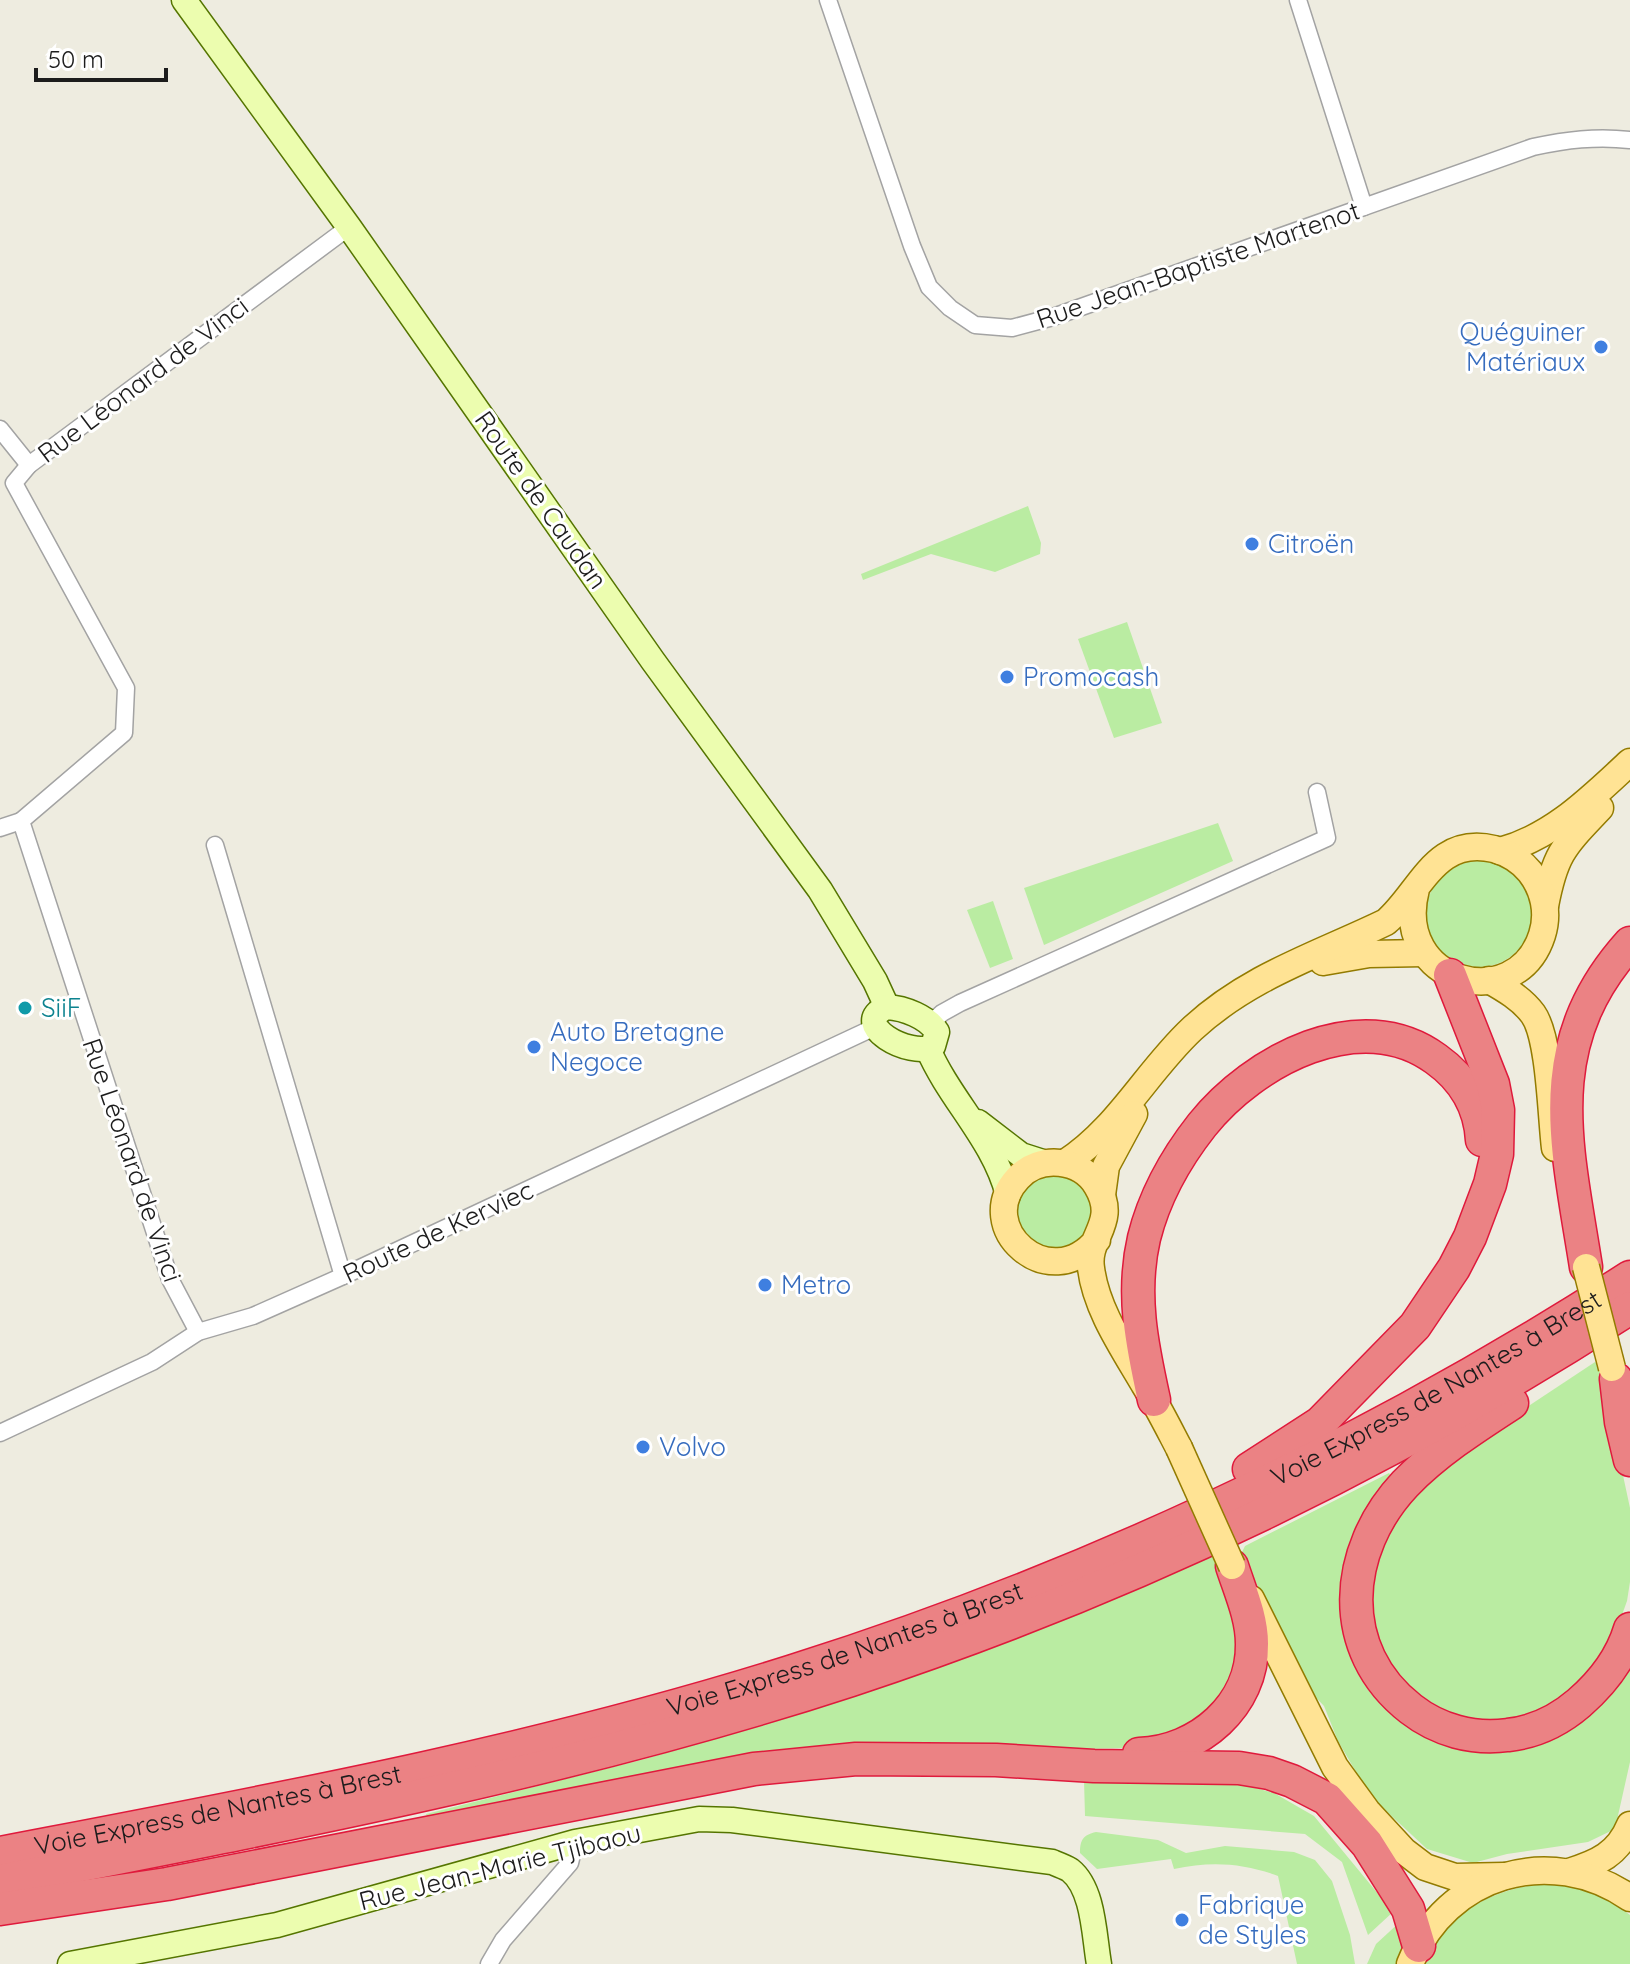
<svg xmlns="http://www.w3.org/2000/svg" width="1630" height="1964" viewBox="0 0 1630 1964" font-family="Quicksand,sans-serif">
<style>
.grass{fill:#baeca2}
.lines{fill:none;stroke-linecap:round;stroke-linejoin:round}
.street-casing{stroke:#a3a3a3;stroke-width:19}
.secondary-casing{stroke:#557500;stroke-width:27}
.primary-casing{stroke:#937b00;stroke-width:29}
.highway-casing{stroke:#df1a3c;stroke-width:35}
.street{stroke:#fff;stroke-width:16}
.secondary{stroke:#ecfdaf;stroke-width:24}
.primary{stroke:#ffe394;stroke-width:26}
.highway{stroke:#eb8284;stroke-width:32}
.primary-bridge-casing{stroke:#937b00;stroke-width:29;stroke-linecap:butt}
.primary-bridge{stroke:#ffe394;stroke-width:26}
.shop-dot{fill:#3f7fe0;stroke:#fff;stroke-width:3}
.culture-dot{fill:#0f9aa8;stroke:#fff;stroke-width:3}
.labels{text-anchor:middle;stroke-width:6;stroke-linejoin:round;paint-order:stroke}
.street-label{font-size:26px;fill:#1c1c1c;stroke:#fff}
.shop-label{font-size:26px;fill:#366cbe;stroke:#fff;text-anchor:start}
.culture-label{font-size:26px;fill:#0d838f;stroke:#fff;text-anchor:start}
</style>
<rect width="100%" height="100%" fill="#eeece0"/>
<!-- grass -->
<g class="grass">
<path d="M 1028,506 L 1041,543 L 1040,554 L 995,572 L 931,554 L 863,580 L 861,574 Z"/>
<path d="M 1127,622 L 1162,723 L 1114,738 L 1078,639 Z"/>
<path d="M 1218,823 L 1233,861 L 1044,945 L 1024,888 Z"/>
<circle cx="1479" cy="914" r="53"/>
<path d="M 993,901 L 1013,959 L 990,968 L 967,910 Z"/>
<circle cx="1055" cy="1212" r="37"/>
<path d="M 1595,1362 L 1600,1368 L 1630,1508 L 1630,1582 L 1627,1601 L 1618,1626 L 1592,1670 L 1559,1702 L 1511,1720 L 1482,1721 L 1451,1714 L 1404,1686 L 1374,1642 L 1370,1579 L 1378,1549 L 1406,1500 L 1474,1442 Z"/>
<path d="M 1389,1473 L 1395,1481 L 1363,1527 L 1358,1668 L 1508,1749 L 1630,1658 L 1630,1762 L 1615,1829 L 1588,1842 L 1507,1854 L 1473,1863 L 1427,1849 L 1370,1796 L 1338,1741 L 1324,1706 L 1301,1682 L 1242,1552 L 1245,1546 Z"/>
<path d="M 1214,1555 L 1236,1619 L 1242,1651 L 1219,1707 L 1158,1743 L 1121,1748 L 1050,1750 L 430,1823 L 426,1814 L 645,1759 L 856,1696 Z"/>
<path d="M 1084,1780 L 1241,1784 L 1274,1793 L 1314,1816 L 1393,1912 L 1368,1935 L 1342,1862 L 1305,1834 L 1085,1816 Z"/>
<path d="M 1096,1832 L 1158,1840 L 1186,1853 L 1225,1846 L 1294,1852 L 1315,1860 L 1332,1881 L 1350,1935 L 1355,1964 L 1297,1964 L 1278,1876 C 1243,1863 1211,1861 1174,1869 L 1171,1859 L 1097,1869 L 1080,1853 C 1080,1840 1083,1835 1096,1832 Z"/>
<path d="M 1550,1883 C 1581,1888 1605,1895 1630,1915 L 1630,1964 L 1425,1964 C 1445,1911 1497,1887 1550,1883 Z"/>
<path d="M 1401,1921 L 1405,1940 L 1397,1964 L 1367,1964 L 1376,1944 Z"/>
</g>
<g class="lines">
<defs>
<g id="street">
<path d="M 828,0 L 912,246 L 929,287 L 950,308 L 975,325 L 1012,328 L 1053,317 L 1533,147 C 1566,140 1596,136 1630,140"/>
<path d="M 1298,0 L 1364,207"/>
<path d="M 0,429 L 29,465"/>
<path d="M 0,828 L 21,821"/>
<path d="M 215,845 L 343,1276"/>
<path d="M 931,1023 L 942,1013 L 960,1003 L 1327,838 L 1317,792"/>
<path d="M 198,1332 L 170,1279 L 21,821 L 124,733 L 126,688 L 14,483 L 29,465 L 349,227"/>
<path d="M 0,1433 L 152,1362 L 198,1332 L 253,1316 L 343,1276 L 875,1027"/>
<path d="M 489,1964 L 503,1940 L 570,1863 L 575,1842"/>
</g>
<g id="secondary">
<path d="M 184,0 L 349,227 L 653,661 L 820,890 L 875,981 L 887,1007"/>
<path d="M 887,1007 C 904,1008 928,1017 937,1032 L 933,1046 C 911,1059 847,1024 887,1007 Z"/>
<path d="M 928,1049 C 950,1100 994,1140 1008,1195"/>
<path d="M 978,1122 L 1021,1155 L 1046,1163"/>
<path d="M 70,1964 L 277,1925 L 575,1842 L 699,1819 L 732,1820 L 1052,1862 C 1057,1864 1065,1867 1070,1870 C 1094,1889 1094,1936 1099,1964"/>
</g>
<g id="primary">
<path d="M 1500,851 C 1553,837 1591,798 1630,762"/>
<path d="M 1545,906 C 1555,853 1564,846 1600,808"/>
<path d="M 1323,962 L 1369,954 L 1424,953"/>
<path d="M 1489,980 C 1505,989 1522,999 1533,1014 C 1550,1038 1551,1116 1555,1148"/>
<path d="M 1065,1163 C 1118,1129 1147,1071 1192,1029 C 1249,976 1318,955 1386,922 C 1421,892 1435,835 1494,849 C 1508,853 1521,861 1530,872 C 1544,890 1549,913 1542,935 C 1516,1016 1391,984 1416,889"/>
<path d="M 1102,1195 L 1106,1166 L 1134,1114"/>
<path d="M 1097,1240 C 1049,1297 972,1227 1018,1178 C 1040,1154 1081,1159 1097,1186 C 1119,1223 1086,1237 1091,1268 C 1096,1309 1123,1348 1144,1384 C 1157,1405 1168,1427 1179,1448"/>
<path d="M 1251,1599 L 1335,1767 L 1367,1811 L 1404,1851 L 1425,1867 L 1455,1877 L 1504,1876"/>
<path d="M 1569,1872 C 1598,1863 1618,1854 1630,1825"/>
<path d="M 1410,1964 C 1446,1874 1550,1843 1630,1898"/>
</g>
<g id="highway">
<path d="M 1586,1267 C 1567,1145 1538,1045 1630,943"/>
<path d="M 1616,1379 L 1621,1422 L 1630,1460"/>
<path d="M 1154,1400 C 1142,1346 1131,1294 1144,1238 C 1154,1198 1176,1158 1202,1125 C 1253,1061 1360,1003 1436,1059 C 1464,1079 1480,1105 1482,1140"/>
<path d="M 1512,1403 C 1475,1427 1436,1452 1405,1484 C 1343,1550 1335,1650 1411,1709 C 1438,1730 1473,1740 1508,1735 C 1535,1732 1558,1721 1579,1703 C 1602,1683 1621,1659 1630,1629"/>
<path d="M 1249,1469 L 1320,1423 L 1415,1326 L 1454,1268 L 1470,1237 L 1490,1184 L 1497,1154 L 1498,1110 L 1493,1084 L 1450,975"/>
<path d="M 1139,1754 C 1199,1752 1253,1705 1252,1644 C 1252,1617 1240,1591 1232,1566"/>
<path id="s1" d="M 0,1853 C 266,1802 534,1753 793,1671 C 1088,1578 1370,1444 1630,1277"/>
<path d="M 0,1881 C 286,1825 573,1771 851,1680 C 1124,1590 1388,1464 1630,1308"/>
<path d="M 0,1909 L 167,1884 L 754,1769 L 856,1759 L 996,1760 L 1094,1766 L 1239,1768 L 1269,1773 L 1292,1781 L 1327,1799 L 1367,1844 L 1408,1909 L 1419,1946"/>
</g>
</defs>
<!-- street casing -->
<use href="#street" class="street-casing"/>
<!-- secondary casing -->
<use href="#secondary" class="secondary-casing"/>
<!-- primary casing -->
<use href="#primary" class="primary-casing"/>
<!-- highway casing -->
<use href="#highway" class="highway-casing"/>
<!-- street -->
<use href="#street" class="street"/>
<!-- secondary -->
<use href="#secondary" class="secondary"/>
<!-- primary -->
<use href="#primary" class="primary"/>
<!-- highway -->
<use href="#highway" class="highway"/>
<defs>
<g id="primary-bridge">
<path d="M 1586,1267 L 1612,1368"/>
<path d="M 1179,1448 L 1232,1566"/>
</g>
</defs>
<!-- primary-bridge casing -->
<use href="#primary-bridge" class="primary-bridge-casing"/>
<!-- primary-bridge -->
<use href="#primary-bridge" class="primary-bridge"/>
</g>
<!-- markers -->
<g class="shop-dot">
<circle cx="1601" cy="347" r="8"/>
<circle cx="1252" cy="544" r="8"/>
<circle cx="1007" cy="677" r="8"/>
<circle cx="534" cy="1047" r="8"/>
<circle cx="765" cy="1285" r="8"/>
<circle cx="643" cy="1447" r="8"/>
<circle cx="1182" cy="1920" r="8"/>
</g>
<circle class="culture-dot" cx="25" cy="1008" r="8"/>
<g class="labels">
<!-- street labels -->
<g class="street-label">
<text transform="translate(1198 265) rotate(-19)" y="9">Rue Jean-Baptiste Martenot</text>
<text transform="translate(143 380) rotate(-37)" y="9">Rue Léonard de Vinci</text>
<text transform="translate(541 500) rotate(55)" y="9">Route de Caudan</text>
<text transform="translate(132 1160) rotate(71)" y="9">Rue Léonard de Vinci</text>
<text transform="translate(438 1232) rotate(-25)" y="9">Route de Kerviec</text>
<text dy="9" stroke="none"><textPath href="#s1" startOffset="1518">Voie Express de Nantes à Brest</textPath></text>
<text dy="9" stroke="none"><textPath href="#s1" startOffset="870">Voie Express de Nantes à Brest</textPath></text>
<text dy="9" stroke="none"><textPath href="#s1" startOffset="222">Voie Express de Nantes à Brest</textPath></text>
<text transform="translate(500 1867) rotate(-14)" y="9">Rue Jean-Marie Tjibaou</text>
</g>
<!-- shop labels -->
<g class="shop-label">
<text x="1585" y="341" text-anchor="end">Quéguiner<tspan x="1585" dy="30">Matériaux</tspan></text>
<text x="1268" y="553">Citroën</text>
<text x="1023" y="686">Promocash</text>
<text x="550" y="1041">Auto Bretagne<tspan x="550" dy="30">Negoce</tspan></text>
<text x="781" y="1294">Metro</text>
<text x="659" y="1456">Volvo</text>
<text x="1198" y="1914">Fabrique<tspan x="1198" dy="30">de Styles</tspan></text>
</g>
<!-- culture labels -->
<g class="culture-label">
<text x="41" y="1017">SiiF</text>
</g>
</g>
<!-- scale -->
<path d="M36 68v12h130v-12" fill="none" stroke="#1c1c1c" stroke-width="4"/>
<text x="48" y="68" font-size="24" fill="#1c1c1c" stroke="#ffffff" stroke-width="6" paint-order="stroke">50 m</text>
</svg>
